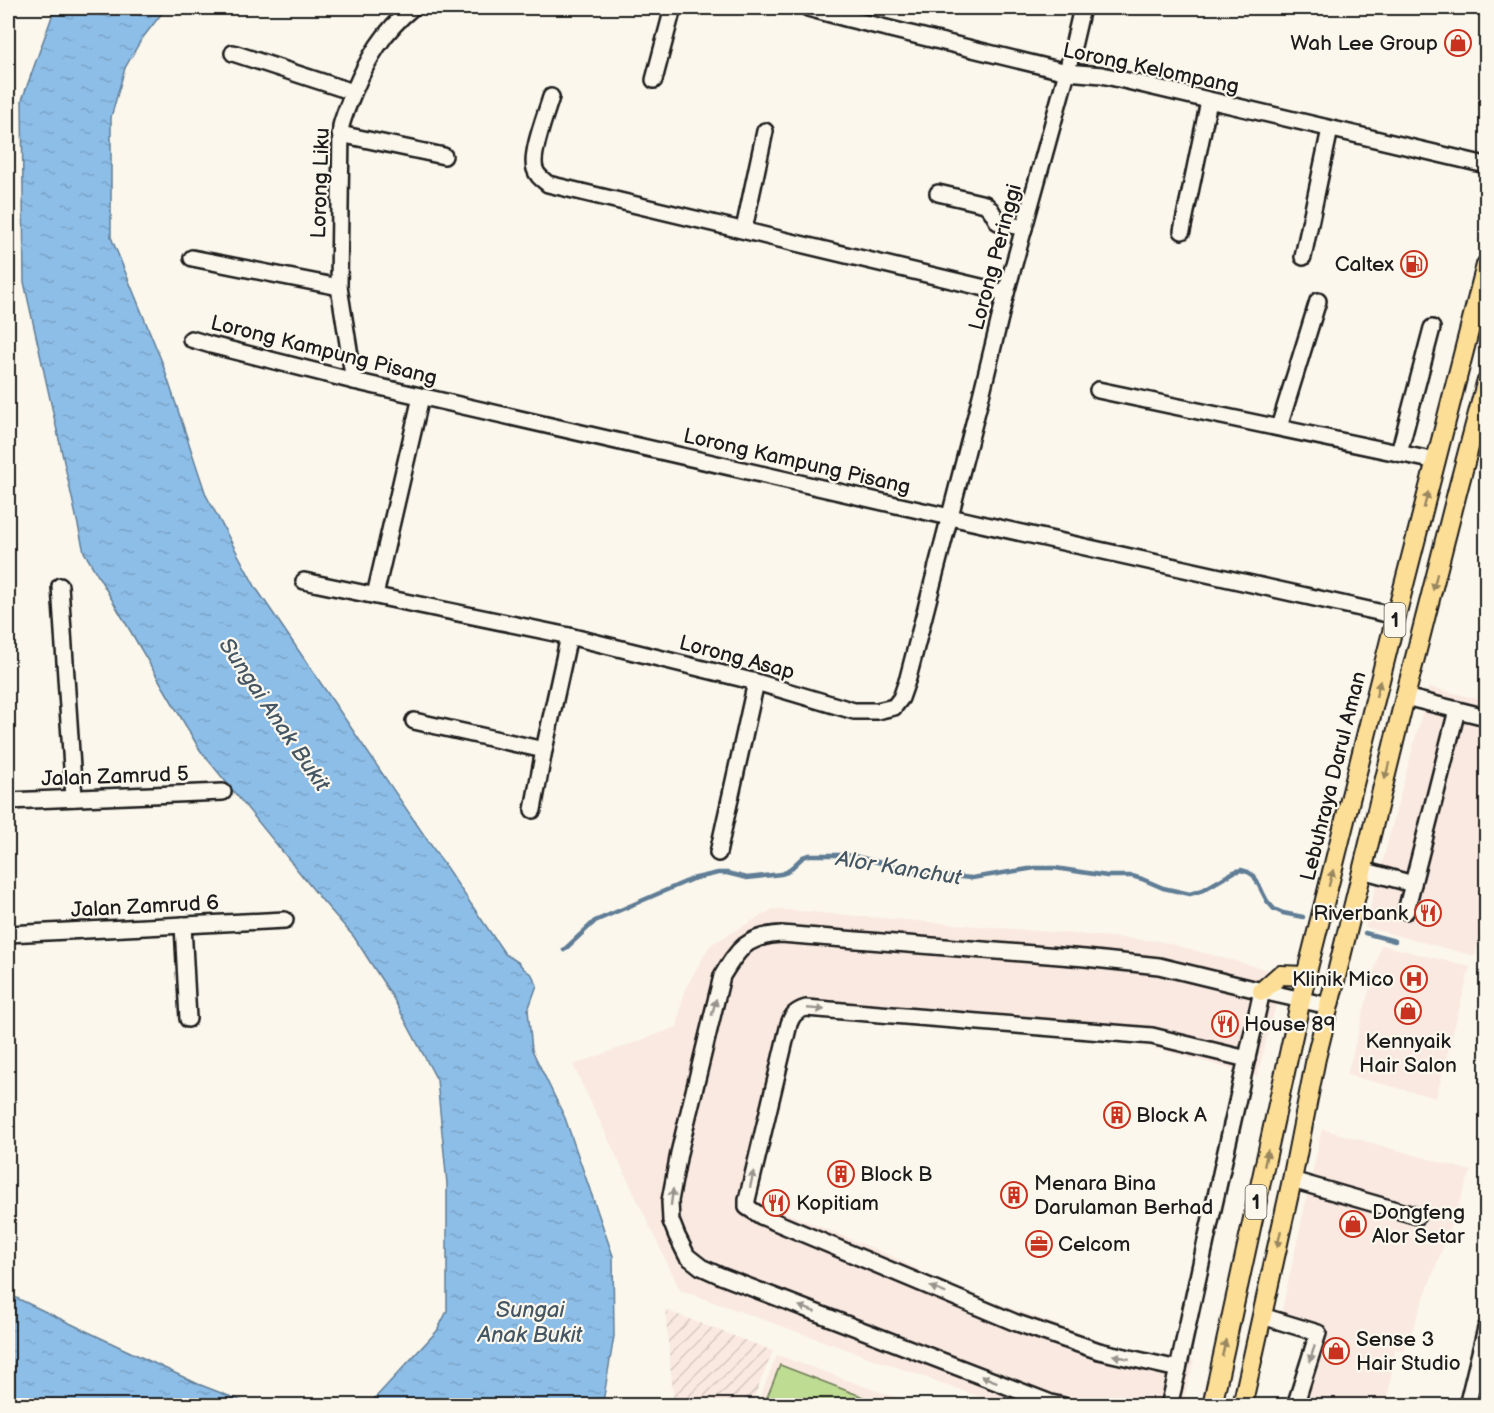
<svg xmlns="http://www.w3.org/2000/svg" width="1494" height="1413" viewBox="0 0 1494 1413" font-family="'Balsamiq Sans',sans-serif">
<style>
.built{fill:#fae9e0}
.industrial{fill:url(#industrial-furrows)}
.green{fill:#bfdc93;stroke:#6e7c58;stroke-width:1.5}
.water{fill:url(#water-ripples);stroke:#607d96;stroke-width:1.5}
.lines{fill:none;stroke-linecap:round;stroke-linejoin:round}
.stream{stroke:#607d96;stroke-width:4.5}
.minor-casing{stroke:#1c1c1c;stroke-width:20}
.major-casing{stroke:#1c1c1c;stroke-width:22}
.minor{stroke:#fbf7ec;stroke-width:15}
.major{stroke:#fdde96;stroke-width:18}
.oneway{fill:#98875f}
.oneway2{fill:#97948e}
.labels{text-anchor:middle;stroke-width:4.5;stroke-linejoin:round;paint-order:stroke}
.shield{fill:#fbf7ec;stroke:#5f5e5a;stroke-width:1.5}
.shield-label{font-size:20px;font-weight:bold;fill:#1c1c1c}
.poi-label{font-size:21px;fill:#1c1c1c;stroke:#fbf7ec;text-anchor:start}
.street-label{font-size:21px;fill:#1c1c1c;stroke:#fbf7ec}
.water-label{font-size:22px;font-style:italic;fill:#445563;stroke:#fbf7ec}
</style>
<defs>
<pattern id="industrial-furrows" width="10" height="10" patternUnits="userSpaceOnUse" patternTransform="scale(1.5)"><rect width="10" height="10" fill="#fae9e0"/><path d="M-1 1l2-2M0 10L10 0M9 11l2-2" fill="none" stroke="#d6c7c0"/></pattern>
<pattern id="water-ripples" width="26" height="14" patternUnits="userSpaceOnUse" patternTransform="scale(1.5)"><rect width="26" height="14" fill="#8dbee8"/><path d="M2 4q2-2 4 0t4 0M15 11q2-2 4 0t4 0" fill="none" stroke="#79a3c6"/></pattern>
</defs>
<rect width="100%" height="100%" fill="#fbf7ec"/>
<filter id="ink" filterUnits="userSpaceOnUse"><feTurbulence type="fractalNoise" baseFrequency=".0167" numOctaves="2"/><feDisplacementMap in="SourceGraphic" scale="12" xChannelSelector="R" yChannelSelector="G"/><feConvolveMatrix kernelMatrix="1 2 1 2 8 2 1 2 1" color-interpolation-filters="sRGB"/></filter>
<g filter="url(#ink)">
<!-- built -->
<g class="built">
<path d="M 1429,687 L 1486,701 L 1486,909 L 1475,956 L 1365,927 Z"/>
<path d="M 773,909 L 1159,941 L 1284,974 L 1257,1076 L 1132,1042 L 802,1014 L 757,1201 L 887,1254 L 952,1287 L 1118,1347 L 1194,1360 L 1182,1405 L 1003,1405 L 680,1290 L 573,1065 L 677,1027 L 684,991 L 710,945 Z"/>
<path d="M 1381,945 L 1470,967 L 1436,1098 L 1347,1075 Z"/>
<path d="M 1322,1129 L 1471,1171 L 1404,1352 L 1395,1349 L 1387,1405 L 1289,1405 L 1315,1325 L 1281,1314 Z"/>
<path d="M 777,1355 L 916,1405 L 756,1406 Z"/>
</g>
<!-- industrial -->
<path class="industrial" d="M 665,1310 L 773,1351 L 751,1405 L 674,1405 Z"/>
<!-- green -->
<path class="green" d="M 780,1365 L 884,1405 L 764,1405 Z"/>
<!-- water -->
<g class="water">
<path d="M 55,8 L 166,8 L 141,40 L 125,68 L 111,117 L 111,237 L 162,362 L 206,495 L 256,588 L 505,954 L 518,962 L 524,969 L 532,975 L 537,985 L 528,1010 L 532,1050 L 565,1118 L 613,1256 L 614,1336 L 603,1402 L 600,1405 L 367,1405 L 375,1398 L 437,1331 L 447,1311 L 447,1184 L 437,1080 L 392,996 L 354,937 L 321,899 L 200,750 L 84,552 L 24,282 L 22,100 Z"/>
<path d="M 8,1294 L 198,1384 L 252,1405 L 8,1405 Z"/>
</g>
<g class="lines">
<!-- stream -->
<g class="stream">
<path d="M 1365,933 L 1395,941"/>
<path d="M 564,950 L 595,921 L 692,879 L 718,873 L 727,873 L 747,878 L 781,874 L 787,872 L 803,857 L 809,855 L 840,855 L 854,856 L 925,874 L 972,878 L 1035,868 L 1055,868 L 1107,876 L 1132,876 L 1142,879 L 1163,888 L 1190,894 L 1203,890 L 1234,872 L 1241,870 L 1248,872 L 1254,876 L 1267,901 L 1274,909 L 1283,913 L 1303,917"/>
<path d="M 598,1400 L 613,1406"/>
</g>
<defs>
<g id="minor">
<path d="M 808,8 L 849,19 L 1067,72 L 1102,75 L 1486,165"/>
<path d="M 233,53 L 353,92"/>
<path d="M 654,80 L 673,8"/>
<path d="M 551,97 C 546,114 530,154 535,169 C 537,176 542,179 548,184 L 1006,293"/>
<path d="M 340,134 L 444,156"/>
<path d="M 938,193 L 985,204 L 991,210 L 998,222 L 1024,228"/>
<path d="M 744,229 L 765,131"/>
<path d="M 1182,231 L 1209,101"/>
<path d="M 1303,257 L 1330,129"/>
<path d="M 192,258 L 339,287"/>
<path d="M 191,339 L 211,345 L 354,381 L 896,505 L 1396,616"/>
<path d="M 354,381 L 339,287 L 341,126 C 344,114 349,103 354,91 C 368,58 384,31 412,8"/>
<path d="M 1098,390 L 1436,461"/>
<path d="M 1279,427 L 1318,301"/>
<path d="M 1399,453 L 1432,328"/>
<path d="M 304,581 L 569,636 L 756,682 L 854,711 L 877,711 L 894,707 L 901,698 L 908,678 L 981,396 L 1006,293 L 1067,72 L 1082,8"/>
<path d="M 60,586 L 74,798"/>
<path d="M 375,595 L 421,397"/>
<path d="M 1405,697 L 1486,717"/>
<path d="M 414,721 L 544,750"/>
<path d="M 8,801 L 223,792"/>
<path d="M 533,810 L 544,750 L 569,636"/>
<path d="M 718,853 L 756,682"/>
<path d="M 1362,870 L 1413,884"/>
<path d="M 1406,911 L 1457,710"/>
<path d="M 183,925 L 188,1019"/>
<path d="M 8,934 L 285,920"/>
<path d="M 1292,1180 L 1417,1216"/>
<path d="M 1262,1316 L 1318,1333 L 1295,1406"/>
<path d="M 1178,1369 L 1099,1351 L 1014,1322 L 761,1216 L 747,1207 L 747,1200 L 789,1024 C 792,1015 796,1011 806,1008 L 1152,1036 L 1247,1059"/>
<path d="M 1064,1406 L 1051,1403 L 721,1276 L 701,1267 L 687,1256 L 677,1236 L 671,1221 L 670,1201 L 679,1153 L 722,976 C 738,949 747,936 781,934 L 1085,958 L 1159,966 L 1262,991 L 1329,1006"/>
<path d="M 1169,1406 L 1178,1369 L 1209,1227 L 1262,991"/>
<path d="M 1467,1406 L 1486,1328"/>
</g>
<g id="major">
<path d="M 1262,991 L 1280,975 L 1306,976"/>
<path d="M 1212,1406 L 1306,976 L 1396,616 L 1486,265"/>
<path d="M 1242,1406 L 1292,1180 L 1316,1058 L 1405,697 L 1458,489 L 1486,383"/>
</g>
</defs>
<!-- minor casing -->
<use href="#minor" class="minor-casing"/>
<!-- major casing -->
<use href="#major" class="major-casing"/>
<!-- minor -->
<use href="#minor" class="minor"/>
<!-- major -->
<use href="#major" class="major"/>
</g>
<!-- one-way arrows -->
<defs><path id="oneway-solid" d="M-6-.8H1V-3.2L6.5 0L1 3.2V.8H-6Z" transform="scale(1.5)"/></defs>
<g class="oneway">
<use href="#oneway-solid" transform="translate(1426 500) rotate(-75)"/>
<use href="#oneway-solid" transform="translate(1435 582) rotate(104)"/>
<use href="#oneway-solid" transform="translate(1378 689) rotate(-76)"/>
<use href="#oneway-solid" transform="translate(1387 771) rotate(104)"/>
<use href="#oneway-solid" transform="translate(1331 878) rotate(-75)"/>
<use href="#oneway-solid" transform="translate(1266 1158) rotate(-78)"/>
<use href="#oneway-solid" transform="translate(1279 1239) rotate(102)"/>
<use href="#oneway-solid" transform="translate(1224 1348) rotate(-77)"/>
</g>
<g class="oneway2">
<use href="#oneway-solid" transform="translate(714 1007) rotate(-75)"/>
<use href="#oneway-solid" transform="translate(816 1009) rotate(5)"/>
<use href="#oneway-solid" transform="translate(752 1179) rotate(-77)"/>
<use href="#oneway-solid" transform="translate(672 1197) rotate(-83)"/>
<use href="#oneway-solid" transform="translate(938 1290) rotate(-157)"/>
<use href="#oneway-solid" transform="translate(807 1309) rotate(-159)"/>
<use href="#oneway-solid" transform="translate(1312 1354) rotate(108)"/>
<use href="#oneway-solid" transform="translate(1121 1357) rotate(-166)"/>
<use href="#oneway-solid" transform="translate(989 1379) rotate(-159)"/>
</g>
</g>
<!-- icons -->
<defs>
<symbol id="shop-ring" viewBox="-11 -11 22 22"><circle r="9.5" fill="#fbf7ec" stroke="#c8321e" stroke-width="1.5"/><path d="M-5-2.5h2.3a2.7 3.5 0 0 1 5.4 0H5L5.5 6h-11ZM-1.5-2.5h3a1.5 2.3 0 0 0-3 0Z" fill="#c8321e"/></symbol>
<symbol id="fuel-ring" viewBox="-11 -11 22 22"><circle r="9.5" fill="#fbf7ec" stroke="#c8321e" stroke-width="1.5"/><path d="M-5.5-6h7V0h2V4h1.3V-2.5L3-4.5l.8-.8L6-3V5H2.5V1h-1V6h-7ZM-4.2-4.7v3.2H.2V-4.7Z" fill="#c8321e"/></symbol>
<symbol id="restaurant-ring" viewBox="-11 -11 22 22"><circle r="9.5" fill="#fbf7ec" stroke="#c8321e" stroke-width="1.5"/><path d="M-5-6h1v4h1v-4h1v4h1v-4h1v5L-1.5 .5V6h-2V.5L-5-1ZM5-6V6H3V1.5H1.5Q1.5-4 5-6Z" fill="#c8321e"/></symbol>
<symbol id="hospital-ring" viewBox="-11 -11 22 22"><circle r="9.5" fill="#fbf7ec" stroke="#c8321e" stroke-width="1.5"/><path d="M-5-5h3v3.5h4V-5h3V5h-3V1.5h-4V5h-3Z" fill="#c8321e"/></symbol>
<symbol id="building-ring" viewBox="-11 -11 22 22"><circle r="9.5" fill="#fbf7ec" stroke="#c8321e" stroke-width="1.5"/><path d="M-4-6H4V6H1V3H-1V6H-4ZM-2.5-4.3h1.7v1.8h-1.7ZM.8-4.3h1.7v1.8H.8ZM-2.5-1h1.7V.8h-1.7ZM.8-1h1.7V.8H.8Z" fill="#c8321e"/></symbol>
<symbol id="office-ring" viewBox="-11 -11 22 22"><circle r="9.5" fill="#fbf7ec" stroke="#c8321e" stroke-width="1.5"/><path d="M-6-3h4V-5.5h4V-3h4V5H-6ZM-1-4.5V-3h2v-1.5ZM-6 0V1H6V0Z" fill="#c8321e"/></symbol>
</defs>
<g fill-rule="evenodd">
<use href="#shop-ring" x="1443" y="28" width="30" height="30"/>
<use href="#fuel-ring" x="1399" y="249" width="30" height="30"/>
<use href="#restaurant-ring" x="1413" y="898" width="30" height="30"/>
<use href="#hospital-ring" x="1399" y="964" width="30" height="30"/>
<use href="#shop-ring" x="1393" y="996" width="30" height="30"/>
<use href="#restaurant-ring" x="1210" y="1009" width="30" height="30"/>
<use href="#building-ring" x="1102" y="1100" width="30" height="30"/>
<use href="#building-ring" x="826" y="1159" width="30" height="30"/>
<use href="#building-ring" x="999" y="1180" width="30" height="30"/>
<use href="#restaurant-ring" x="761" y="1188" width="30" height="30"/>
<use href="#shop-ring" x="1338" y="1209" width="30" height="30"/>
<use href="#office-ring" x="1024" y="1229" width="30" height="30"/>
<use href="#shop-ring" x="1321" y="1336" width="30" height="30"/>
</g>
<g class="labels">
<!-- shield labels -->
<g class="shield">
<rect x="1384.5" y="603" width="21" height="34" rx="4.5"/>
<rect x="1245.5" y="1185" width="21" height="34" rx="4.5"/>
</g>
<g class="shield-label">
<text x="1395" y="627">1</text>
<text x="1256" y="1209">1</text>
</g>
<!-- poi labels -->
<g class="poi-label">
<text x="1438" y="50" text-anchor="end">Wah Lee Group</text>
<text x="1394" y="271" text-anchor="end">Caltex</text>
<text x="1408" y="920" text-anchor="end">Riverbank</text>
<text x="1394" y="986" text-anchor="end">Klinik Mico</text>
<text x="1244" y="1031">House 89</text>
<text x="1408" y="1048" text-anchor="middle">Kennyaik<tspan x="1408" dy="24">Hair Salon</tspan></text>
<text x="1136" y="1122">Block A</text>
<text x="860" y="1181">Block B</text>
<text x="1034" y="1190">Menara Bina<tspan x="1034" dy="24">Darulaman Berhad</tspan></text>
<text x="796" y="1210">Kopitiam</text>
<text x="1372" y="1219">Dongfeng<tspan x="1372" dy="24">Alor Setar</tspan></text>
<text x="1058" y="1251">Celcom</text>
<text x="1356" y="1346">Sense 3<tspan x="1356" dy="24">Hair Studio</tspan></text>
</g>
<!-- street labels -->
<g class="street-label">
<text transform="translate(1151 68) rotate(12)" y="7">Lorong Kelompang</text>
<text transform="translate(320 183) rotate(-88)" y="7">Lorong Liku</text>
<text transform="translate(995 257) rotate(-75)" y="7">Lorong Peringgi</text>
<text transform="translate(324 350) rotate(14)" y="7">Lorong Kampung Pisang</text>
<text transform="translate(797 461) rotate(13)" y="7">Lorong Kampung Pisang</text>
<text transform="translate(737 657) rotate(15)" y="7">Lorong Asap</text>
<text transform="translate(115 776) rotate(-2)" y="7">Jalan Zamrud 5</text>
<text transform="translate(1333 776) rotate(-76)" y="7">Lebuhraya Darul Aman</text>
<text transform="translate(145 906) rotate(-3)" y="7">Jalan Zamrud 6</text>
</g>
<!-- water labels -->
<g class="water-label">
<text transform="translate(275 714) rotate(56)" y="8">Sungai Anak Bukit</text>
<text transform="translate(899 867) rotate(9)" y="8">Alor Kanchut</text>
<text x="530" y="1317">Sungai<tspan x="530" dy="25">Anak Bukit</tspan></text>
</g>
</g>
<!-- margin -->
<rect width="1494" height="1413" fill="none" stroke="#fbf7ec" stroke-width="30"/>
<rect x="15" y="15" width="1464" height="1383" fill="none" stroke="#1c1c1c" stroke-width="2" filter="url(#ink)"/>
</svg>
